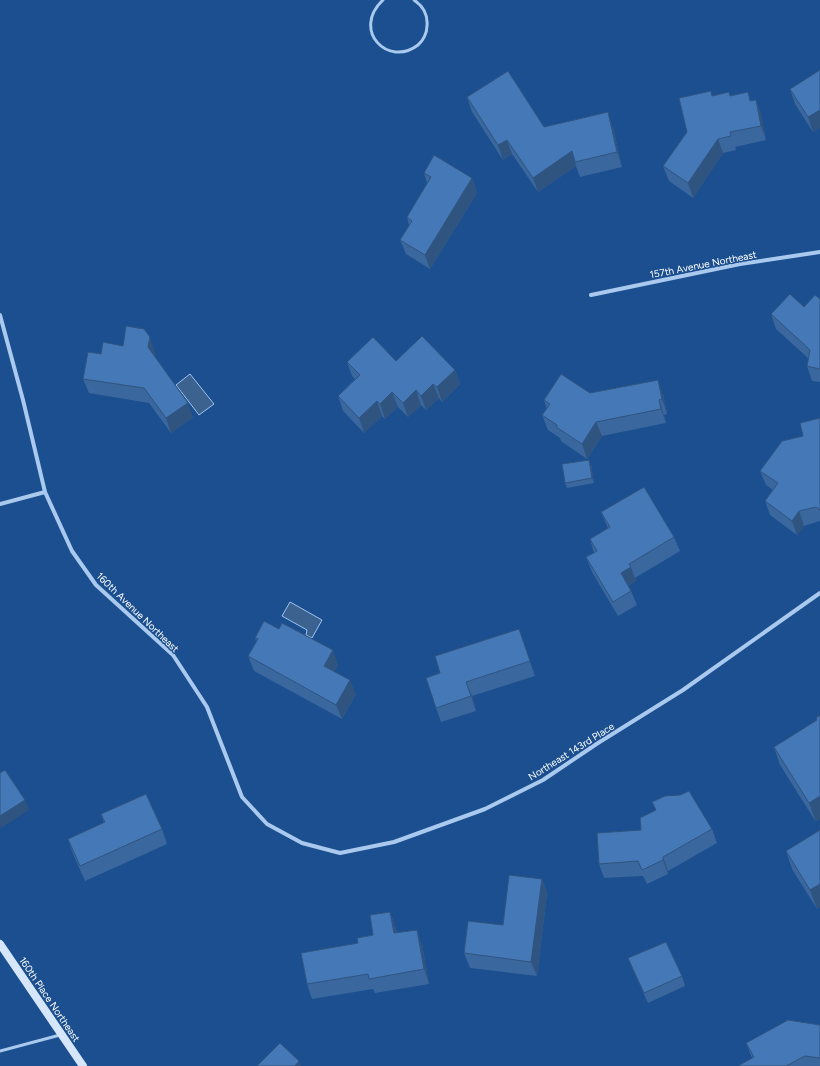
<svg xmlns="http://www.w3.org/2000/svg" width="820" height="1066" viewBox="0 0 820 1066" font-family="Figtree,sans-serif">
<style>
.water{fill:#3c6290;stroke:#9cc4f0}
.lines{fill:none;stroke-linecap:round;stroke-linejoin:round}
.lane{stroke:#a9c9ee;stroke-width:3}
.street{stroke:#a9c9ee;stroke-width:4}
.secondary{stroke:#d6e6fa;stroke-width:8}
.wall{fill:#3a679d}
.shaded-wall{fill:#305480}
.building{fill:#4478b7;stroke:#305480}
.labels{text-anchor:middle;stroke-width:3;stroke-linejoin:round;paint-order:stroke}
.street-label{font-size:10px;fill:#fff;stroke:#1b4f8f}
</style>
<rect width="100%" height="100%" fill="#1b4f8f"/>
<!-- water -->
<g class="water">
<path d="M 190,374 L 214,404 L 199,415 L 176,385 Z"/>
<path d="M 290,602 L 322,620 L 312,638 L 306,635 L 307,630 L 282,616 Z"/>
</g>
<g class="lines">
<!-- lane -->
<g class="lane">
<path d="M 383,0 C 351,30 388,68 418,45 C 423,41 427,33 427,26 C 428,15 423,6 414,0"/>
<path d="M 0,1051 L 60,1035"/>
</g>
<!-- street -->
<g class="street">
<path d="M 591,295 L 740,264 L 820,252"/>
<path d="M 0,315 L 23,400 L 45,492 L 72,551 L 96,585 L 173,655 L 207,707 L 242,797 L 267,824 L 302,843 L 340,853 L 394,842 L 485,809 L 543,780 L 598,743 L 683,690 L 820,593"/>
<path d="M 0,504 L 45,492"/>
</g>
<!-- secondary -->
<path class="secondary" d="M 0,944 L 83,1066"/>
</g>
<!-- wall -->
<g class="wall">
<path d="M 820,70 L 813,132 L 795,104 L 790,89 Z"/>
<path d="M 729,92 L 730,96 L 748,92 L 751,101 L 756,100 L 761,114 L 766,140 L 735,147 L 736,150 L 723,153 L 693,198 L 669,181 L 663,166 Z"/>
<path d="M 467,97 L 544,127 L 613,127 L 622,167 L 580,177 L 576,166 L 538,192 L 512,154 L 503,160 L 472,112 Z"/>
<path d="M 424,173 L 472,178 L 477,193 L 430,269 L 406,254 L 400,240 L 409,225 L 407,217 L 427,183 Z"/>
<path d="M 820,299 L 820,382 L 812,381 L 807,366 L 809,359 L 776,329 L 771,314 L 804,307 Z"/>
<path d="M 155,352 L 154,356 L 193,417 L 171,433 L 149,403 L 89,393 L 83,379 L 101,354 Z"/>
<path d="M 396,361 L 455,370 L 460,384 L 442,402 L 439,398 L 426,410 L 421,405 L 408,417 L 398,407 L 385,419 L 382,416 L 364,433 L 343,411 L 338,396 L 355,379 L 352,376 L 347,362 Z"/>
<path d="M 590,393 L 663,394 L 667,414 L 664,415 L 666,423 L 602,436 L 587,459 L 561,441 L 560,438 L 548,430 L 542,415 L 547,409 L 544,400 Z"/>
<path d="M 820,418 L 820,521 L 804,526 L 797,535 L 770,515 L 765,501 L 773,490 L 766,485 L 760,471 L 803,436 Z"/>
<path d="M 591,465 L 594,483 L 567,488 L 565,483 Z"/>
<path d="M 601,512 L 674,537 L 680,551 L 635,578 L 636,581 L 628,586 L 631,591 L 637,605 L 618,616 L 592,572 L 586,557 L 594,553 L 590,539 L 608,528 Z"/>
<path d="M 519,629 L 535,676 L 472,696 L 476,711 L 441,722 L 436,708 L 440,673 Z"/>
<path d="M 255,638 L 338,665 L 334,671 L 356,694 L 342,719 L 254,671 L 248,656 L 256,642 Z"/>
<path d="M 820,715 L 816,822 L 780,765 L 774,747 L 817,720 L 816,718 Z"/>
<path d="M 652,802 L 712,829 L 717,843 L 668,871 L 668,874 L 647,884 L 643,876 L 604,878 L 599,864 L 641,830 L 656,810 Z"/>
<path d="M 101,814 L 162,829 L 167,844 L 85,881 L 73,854 L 68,839 L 104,823 Z"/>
<path d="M 820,830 L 817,909 L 792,869 L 786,851 Z"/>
<path d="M 542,879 L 547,893 L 537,976 L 470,968 L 464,953 L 503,925 Z"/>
<path d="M 390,912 L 395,926 L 397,933 L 422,944 L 429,984 L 375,993 L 373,989 L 312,999 L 307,984 L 358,943 L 373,935 Z"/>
<path d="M 628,958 L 682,976 L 685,986 L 648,1003 L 632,968 Z"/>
<path d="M 820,1025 L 820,1066 L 738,1066 L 752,1058 L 746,1043 Z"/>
</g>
<!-- shaded-wall -->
<g class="shaded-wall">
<path d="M 756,100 L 761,114 L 766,140 L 761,126 Z"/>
<path d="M 820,110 L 820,128 L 813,132 L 808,117 Z"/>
<path d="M 608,112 L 613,127 L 622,167 L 617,152 Z"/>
<path d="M 718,139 L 723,153 L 693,198 L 688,183 Z"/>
<path d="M 507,140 L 512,154 L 503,160 L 498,145 Z"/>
<path d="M 572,151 L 576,166 L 538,192 L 533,178 Z"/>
<path d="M 472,178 L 477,193 L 430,269 L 425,255 Z"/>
<path d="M 150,337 L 155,352 L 154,362 L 148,347 Z"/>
<path d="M 455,370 L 460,384 L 442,402 L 437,387 Z"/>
<path d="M 658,380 L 663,394 L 667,414 L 662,399 Z"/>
<path d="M 433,384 L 439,398 L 426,410 L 421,396 Z"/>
<path d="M 416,390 L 421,405 L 408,417 L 403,403 Z"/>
<path d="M 392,392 L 398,407 L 385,419 L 380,404 Z"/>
<path d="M 659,400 L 664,415 L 666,423 L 661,409 Z"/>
<path d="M 377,401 L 382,416 L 364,433 L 359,418 Z"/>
<path d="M 188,403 L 193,417 L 171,433 L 166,418 Z"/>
<path d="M 596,422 L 602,436 L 587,459 L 582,444 Z"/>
<path d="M 589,460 L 591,465 L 594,483 L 592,478 Z"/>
<path d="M 799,511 L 804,526 L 797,535 L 792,521 Z"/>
<path d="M 631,567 L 636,581 L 626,587 L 621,573 Z"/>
<path d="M 333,650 L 338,665 L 330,680 L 324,666 Z"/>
<path d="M 350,680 L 356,694 L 342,719 L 336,705 Z"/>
<path d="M 466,682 L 472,696 L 476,711 L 471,696 Z"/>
<path d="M 820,796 L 820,819 L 816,822 L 809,803 Z"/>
<path d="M 25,800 L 29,810 L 1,828 L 0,824 L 0,816 Z"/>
<path d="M 663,857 L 668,871 L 668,874 L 663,860 Z"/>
<path d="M 542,879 L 547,893 L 537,976 L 531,962 Z"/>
<path d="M 820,884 L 820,907 L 817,909 L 810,890 Z"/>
<path d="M 390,912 L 395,926 L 399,948 L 394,933 Z"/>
<path d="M 417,930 L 422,944 L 429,984 L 424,969 Z"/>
<path d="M 299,1061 L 301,1066 L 295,1066 Z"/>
</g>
<!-- building -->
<g class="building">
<path d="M 820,70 L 820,110 L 808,117 L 790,89 Z"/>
<path d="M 508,71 L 544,127 L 608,112 L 617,152 L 575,162 L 572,151 L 533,178 L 507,140 L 498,145 L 467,97 Z"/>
<path d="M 711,91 L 712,96 L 729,92 L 730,96 L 748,92 L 750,101 L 756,100 L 761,126 L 730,132 L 731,136 L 718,139 L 688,183 L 663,166 L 687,132 L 679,98 Z"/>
<path d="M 434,155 L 472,178 L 425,255 L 400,240 L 412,221 L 407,217 L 431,177 L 424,173 Z"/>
<path d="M 790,294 L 804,307 L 815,295 L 820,299 L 820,369 L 807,366 L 810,350 L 771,314 Z"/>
<path d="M 126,326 L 144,329 L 150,337 L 148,347 L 188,403 L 166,418 L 144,388 L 83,379 L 88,352 L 101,354 L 103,342 L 123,346 Z"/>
<path d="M 422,336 L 455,370 L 437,387 L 433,384 L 421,396 L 416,390 L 403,403 L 392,392 L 380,404 L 377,401 L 359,418 L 338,396 L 360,375 L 347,362 L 373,337 L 396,361 Z"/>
<path d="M 561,374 L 590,393 L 658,380 L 662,399 L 659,400 L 661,409 L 596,422 L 582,444 L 556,427 L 557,425 L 542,415 L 550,404 L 544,400 Z"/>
<path d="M 820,418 L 820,510 L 816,507 L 799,511 L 792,521 L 765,501 L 778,483 L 760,471 L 782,441 L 803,436 L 800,423 Z"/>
<path d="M 589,460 L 592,478 L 565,483 L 562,464 Z"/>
<path d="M 644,487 L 674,537 L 629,564 L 631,567 L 621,573 L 631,591 L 613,602 L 586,557 L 597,551 L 590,539 L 610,527 L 601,512 Z"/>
<path d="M 264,621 L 279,629 L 282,623 L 333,650 L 324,666 L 350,680 L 336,705 L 248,656 L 258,639 L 255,638 Z"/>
<path d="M 519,629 L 530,661 L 466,682 L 471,696 L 436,708 L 426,678 L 440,673 L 435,656 Z"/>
<path d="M 820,715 L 820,796 L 809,803 L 774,747 L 817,720 L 816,718 Z"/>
<path d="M 5,770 L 25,800 L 0,816 L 0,773 Z"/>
<path d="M 689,791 L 712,829 L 663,857 L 663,860 L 642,870 L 638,861 L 599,864 L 597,833 L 641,830 L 640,818 L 656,810 L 652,802 L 665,796 L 680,795 Z"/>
<path d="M 146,794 L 162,829 L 80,866 L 68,839 L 105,822 L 101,814 Z"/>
<path d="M 820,830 L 820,884 L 810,890 L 786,851 Z"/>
<path d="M 509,875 L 542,879 L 531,962 L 464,953 L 468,921 L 503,925 Z"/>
<path d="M 390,912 L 394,933 L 417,930 L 424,969 L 369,979 L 368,974 L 307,984 L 301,953 L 358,943 L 357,938 L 373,935 L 370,915 Z"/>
<path d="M 666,942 L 682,976 L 644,993 L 628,958 Z"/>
<path d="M 788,1020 L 820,1025 L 820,1058 L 805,1056 L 786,1066 L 738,1066 L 754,1057 L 746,1043 Z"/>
<path d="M 280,1043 L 299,1061 L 295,1066 L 257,1066 Z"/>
</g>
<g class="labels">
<!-- street labels -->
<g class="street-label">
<text transform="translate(703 264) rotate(-11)" y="4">157th Avenue Northeast</text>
<text transform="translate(138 612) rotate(44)" y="4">160th Avenue Northeast</text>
<text transform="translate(571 751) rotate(-32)" y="4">Northeast 143rd Place</text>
<text transform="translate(50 999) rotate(56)" y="4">160th Place Northeast</text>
</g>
</g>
</svg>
